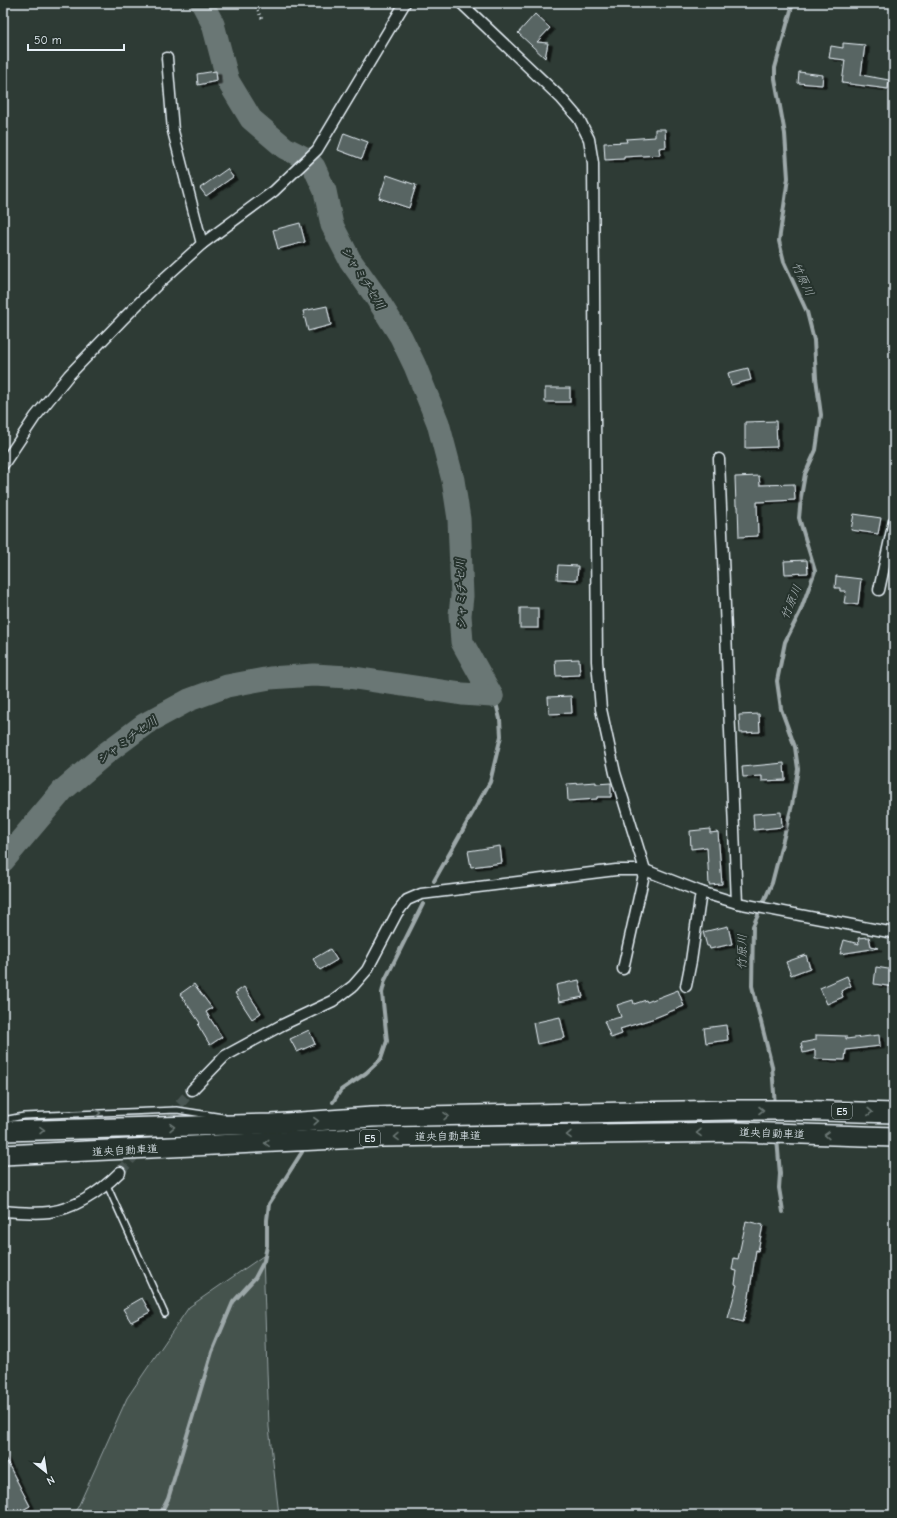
<svg xmlns="http://www.w3.org/2000/svg" width="897" height="1518" viewBox="0 0 897 1518" font-family="'Comic Neue','Klee One',sans-serif">
<style>
.green{fill:#45524e;stroke:#96a2a3}
.lines{fill:none;stroke-linecap:round;stroke-linejoin:round}
.stream{stroke:#9da8a9;stroke-width:4}
.river{stroke:#6b7775;stroke-width:23}
.building{fill:#596563;stroke:#e8f1f8;filter:url(#shadow)}
.street-tunnel{stroke:#4a5652;stroke-width:10;stroke-dasharray:10 5;stroke-linecap:butt}
.lane-casing{stroke:#e8f1f8;stroke-width:8}
.street-casing{stroke:#e8f1f8;stroke-width:13}
.highway-casing{stroke:#e8f1f8;stroke-width:22}
.path{stroke:#e8f1f8;stroke-width:2.5;stroke-dasharray:1 3;stroke-linecap:butt}
.lane{stroke:#26332d;stroke-width:5}
.street{stroke:#26332d;stroke-width:10}
.highway{stroke:#26332d;stroke-width:19}
.oneway{stroke:#6a7674}
.labels{text-anchor:middle;stroke-width:4;stroke-linejoin:round;paint-order:stroke}
.shield{fill:#26332d;stroke:#aeb8bb;stroke-width:1}
.shield-label{font-size:10px;font-weight:bold;fill:#e8f1f8}
.street-label{font-size:11px;fill:#e8f1f8;stroke:#26332d}
.water-label{font-size:12px;font-style:italic;fill:#b0babd;stroke:#26332d}
</style>
<defs>
<filter id="shadow"><feDropShadow dx="4.5" dy="2.5" stdDeviation="0" flood-color="#0009"/></filter>
</defs>
<rect width="100%" height="100%" fill="#2e3b35"/>
<filter id="ink" filterUnits="userSpaceOnUse"><feTurbulence type="fractalNoise" baseFrequency=".025" numOctaves="2"/><feDisplacementMap in="SourceGraphic" scale="8" xChannelSelector="R" yChannelSelector="G"/><feConvolveMatrix kernelMatrix="1 2 1 2 8 2 1 2 1" color-interpolation-filters="sRGB"/></filter>
<g filter="url(#ink)">
<!-- green -->
<path class="green" d="M 263,1256 L 269,1427 L 279,1515 L 72,1515 L 78,1507 L 127,1398 L 189,1307 Z"/>
<g class="lines">
<!-- stream -->
<g class="stream">
<path d="M 434,881 L 490,782 L 501,736 L 500,719 L 496,703 L 492,696"/>
<path d="M 333,1102 L 341,1090 L 366,1073 L 381,1059 L 387,1041 L 382,993 L 385,980 L 423,904"/>
<path d="M 775,1106 L 772,1066 L 752,986 L 753,926 L 772,883 L 792,805 L 798,769 L 795,747 L 781,709 L 777,681 L 785,642 L 800,612 L 815,571 L 799,518 L 801,497 L 805,474 L 816,450 L 821,415 L 816,378 L 814,340 L 807,312 L 784,262 L 779,241 L 788,178 L 785,134 L 775,79 L 775,68 L 793,3"/>
<path d="M 777,1138 L 780,1174 L 779,1188 L 783,1212"/>
<path d="M 160,1515 L 168,1499 L 212,1352 L 233,1302 L 255,1278 L 264,1261 L 267,1246 L 267,1220 L 269,1204 L 302,1152"/>
</g>
<!-- river -->
<g class="river">
<path d="M 202,3 L 213,24 L 228,81 L 251,119 L 285,148 L 307,159 L 314,167 L 325,191 L 332,225 L 350,260 L 374,294 L 401,337 L 415,366 L 438,423 L 453,480 L 459,519 L 462,596 L 460,615 L 462,642 L 492,696"/>
<path d="M 3,861 L 63,790 L 105,754 L 145,724 L 189,700 L 227,686 L 270,678 L 314,675 L 348,677 L 462,694 L 492,696"/>
</g>
</g>
<!-- building -->
<g class="building">
<path d="M 535,14 L 550,28 L 537,42 L 548,43 L 545,58 L 518,33 Z"/>
<path d="M 843,43 L 865,45 L 861,75 L 889,80 L 888,89 L 842,83 L 845,60 L 829,58 L 831,46 L 843,48 Z"/>
<path d="M 216,71 L 217,81 L 198,85 L 197,74 Z"/>
<path d="M 799,72 L 823,75 L 822,85 L 798,83 Z"/>
<path d="M 655,129 L 665,129 L 666,147 L 659,148 L 660,155 L 624,157 L 624,159 L 605,160 L 604,143 L 627,142 L 626,139 L 655,137 Z"/>
<path d="M 344,133 L 368,142 L 362,159 L 338,150 Z"/>
<path d="M 227,169 L 233,177 L 206,196 L 200,188 Z"/>
<path d="M 387,175 L 416,185 L 409,208 L 379,198 Z"/>
<path d="M 300,223 L 305,242 L 278,249 L 273,230 Z"/>
<path d="M 327,306 L 331,325 L 308,331 L 303,311 Z"/>
<path d="M 748,368 L 751,380 L 731,385 L 728,373 Z"/>
<rect x="545" y="388" width="25" height="14"/>
<path d="M 776,421 L 777,447 L 745,448 L 745,422 Z"/>
<path d="M 759,476 L 760,485 L 794,484 L 795,500 L 757,502 L 758,536 L 739,537 L 738,506 L 736,506 L 735,477 Z"/>
<path d="M 854,514 L 881,518 L 878,534 L 851,530 Z"/>
<path d="M 807,560 L 808,573 L 785,574 L 784,561 Z"/>
<path d="M 558,565 L 578,566 L 577,580 L 557,579 Z"/>
<path d="M 836,576 L 861,579 L 858,605 L 844,603 L 846,591 L 840,591 L 840,588 L 835,588 Z"/>
<rect x="520" y="608" width="18" height="20"/>
<path d="M 579,659 L 580,675 L 556,676 L 555,660 Z"/>
<path d="M 571,696 L 572,713 L 549,714 L 548,697 Z"/>
<path d="M 759,714 L 760,732 L 740,733 L 739,715 Z"/>
<path d="M 784,763 L 785,780 L 762,781 L 762,776 L 743,777 L 742,767 Z"/>
<path d="M 596,782 L 596,784 L 611,783 L 611,797 L 597,797 L 597,799 L 568,801 L 567,784 Z"/>
<path d="M 781,812 L 782,827 L 754,830 L 753,814 Z"/>
<path d="M 710,829 L 710,833 L 718,832 L 722,884 L 709,885 L 707,847 L 691,849 L 690,831 Z"/>
<path d="M 500,846 L 502,863 L 471,867 L 468,851 Z"/>
<path d="M 728,926 L 732,944 L 710,949 L 709,946 L 707,946 L 703,932 Z"/>
<path d="M 869,937 L 871,946 L 878,948 L 840,954 L 844,940 L 859,944 L 858,938 Z"/>
<path d="M 330,949 L 337,960 L 320,970 L 313,959 Z"/>
<path d="M 806,955 L 810,968 L 791,975 L 786,962 Z"/>
<path d="M 876,967 L 894,970 L 894,987 L 874,984 Z"/>
<path d="M 847,976 L 851,986 L 841,991 L 843,997 L 827,1004 L 820,988 Z"/>
<path d="M 579,980 L 583,997 L 559,1002 L 556,985 Z"/>
<path d="M 194,984 L 212,1008 L 206,1012 L 222,1037 L 210,1045 L 198,1025 L 200,1023 L 180,994 Z"/>
<path d="M 244,987 L 261,1013 L 252,1019 L 235,993 Z"/>
<path d="M 678,990 L 684,1006 L 652,1019 L 620,1029 L 622,1034 L 611,1038 L 604,1021 L 621,1017 L 617,1005 L 633,1000 L 634,1004 L 646,1000 L 647,1002 Z"/>
<path d="M 560,1017 L 565,1038 L 537,1044 L 533,1023 Z"/>
<path d="M 726,1025 L 728,1040 L 706,1043 L 704,1028 Z"/>
<path d="M 309,1030 L 315,1044 L 297,1052 L 290,1039 Z"/>
<path d="M 816,1035 L 846,1036 L 846,1039 L 879,1035 L 880,1046 L 846,1050 L 845,1060 L 815,1059 L 815,1050 L 803,1053 L 801,1043 L 816,1040 Z"/>
<path d="M 746,1221 L 763,1225 L 758,1251 L 756,1250 L 749,1297 L 743,1322 L 728,1318 L 737,1285 L 735,1284 L 737,1271 L 732,1270 L 734,1258 L 738,1259 Z"/>
<path d="M 142,1298 L 150,1312 L 131,1322 L 123,1309 Z"/>
<path d="M 3,1454 L 30,1506 L 14,1515 L 3,1515 Z"/>
</g>
<g class="lines">
<!-- street-tunnel -->
<path class="street-tunnel" d="M 120,1172 L 192,1090"/>
<defs>
<g id="lane">
<path d="M 3,1120 L 24,1116 L 177,1110 L 223,1117"/>
<path d="M 107,1185 L 165,1314"/>
</g>
<g id="street">
<path d="M 461,3 L 561,98 L 579,119 L 589,139 L 593,163 L 597,661 L 601,709 L 615,773 L 645,870 L 623,969"/>
<path d="M 167,58 L 173,131 L 202,244"/>
<path d="M 719,459 L 737,903"/>
<path d="M 3,465 L 35,417 L 69,375 L 123,319 L 158,284 L 202,244 L 274,191 L 317,150 L 405,3"/>
<path d="M 879,590 L 894,521"/>
<path d="M 686,986 L 691,961 L 701,892"/>
<path d="M 192,1090 L 225,1056 L 282,1025 L 333,1001 L 353,986 L 367,970 L 397,913 L 407,900 L 421,894 L 616,870 L 645,870 L 701,892 L 737,903 L 894,933"/>
<path d="M 3,1211 C 18,1212 35,1214 49,1212 C 77,1208 101,1191 120,1172"/>
</g>
<g id="highway">
<path d="M 3,1131 L 272,1124 L 372,1117 L 733,1110 L 789,1110 L 894,1113"/>
<path d="M 3,1155 L 381,1137 L 738,1132 L 894,1137"/>
</g>
</defs>
<!-- lane casing -->
<use href="#lane" class="lane-casing"/>
<!-- street casing -->
<use href="#street" class="street-casing"/>
<!-- highway casing -->
<use href="#highway" class="highway-casing"/>
<!-- path -->
<path class="path" d="M 254,3 L 262,19"/>
<!-- lane -->
<use href="#lane" class="lane"/>
<!-- street -->
<use href="#street" class="street"/>
<!-- highway -->
<use href="#highway" class="highway"/>
</g>
<!-- one-way arrows -->
<defs><path id="oneway-chevron" d="M-2-3.5L2.5 0L-2 3.5" fill="none" stroke-width="1.6" stroke-linecap="round" stroke-linejoin="round"/></defs>
<g class="oneway">
<use href="#oneway-chevron" transform="translate(761 1110)"/>
<use href="#oneway-chevron" transform="translate(870 1112) rotate(2)"/>
<use href="#oneway-chevron" transform="translate(98 1113) rotate(-3)"/>
<use href="#oneway-chevron" transform="translate(446 1116) rotate(-1)"/>
<use href="#oneway-chevron" transform="translate(316 1121) rotate(-4)"/>
<use href="#oneway-chevron" transform="translate(172 1127) rotate(-1)"/>
<use href="#oneway-chevron" transform="translate(42 1130) rotate(-1)"/>
<use href="#oneway-chevron" transform="translate(699 1133) rotate(179)"/>
<use href="#oneway-chevron" transform="translate(569 1135) rotate(179)"/>
<use href="#oneway-chevron" transform="translate(827 1135) rotate(-178)"/>
<use href="#oneway-chevron" transform="translate(397 1137) rotate(179)"/>
<use href="#oneway-chevron" transform="translate(267 1143) rotate(177)"/>
</g>
</g>
<g class="labels">
<!-- shield labels -->
<g class="shield">
<rect x="832" y="1103" width="20" height="16" rx="3"/>
<rect x="360" y="1130" width="20" height="16" rx="3"/>
</g>
<g class="shield-label">
<text x="842" y="1115">E5</text>
<text x="370" y="1142">E5</text>
</g>
<!-- street labels -->
<g class="street-label">
<text transform="translate(772 1133) rotate(2)" y="4">道央自動車道</text>
<text transform="translate(448 1136) rotate(-1)" y="4">道央自動車道</text>
<text transform="translate(125 1150) rotate(-3)" y="4">道央自動車道</text>
</g>
<!-- water labels -->
<g class="water-label">
<text transform="translate(363 278) rotate(58)" y="4">シャミチセ川</text>
<text transform="translate(803 279) rotate(65)" y="4">竹原川</text>
<text transform="translate(461 594) rotate(-91)" y="4">シャミチセ川</text>
<text transform="translate(791 602) rotate(-67)" y="4">竹原川</text>
<text transform="translate(127 740) rotate(-36)" y="4">シャミチセ川</text>
<text transform="translate(742 952) rotate(-89)" y="4">竹原川</text>
</g>
</g>
<!-- margin -->
<rect width="897" height="1518" fill="none" stroke="#26332d" stroke-width="16"/>
<rect x="8" y="8" width="881" height="1502" fill="none" stroke="#e8f1f8" stroke-width="1.5" filter="url(#ink)"/>
<!-- north arrow -->
<g transform="translate(46 1472) rotate(150)" stroke="#26332d" stroke-width="3" paint-order="stroke">
<path d="M0-3L7 15L0 10L-7 15Z" fill="#e8f1f8"/>
<text y="-6" font-size="11" font-weight="bold" text-anchor="middle" fill="#e8f1f8">N</text>
</g>
<!-- scale -->
<path d="M28 44v6h96v-6" fill="none" stroke="#e8f1f8" stroke-width="2"/>
<text x="34" y="44" font-size="12" fill="#e8f1f8" stroke="#26332d" stroke-width="3" paint-order="stroke">50 m</text>
</svg>
